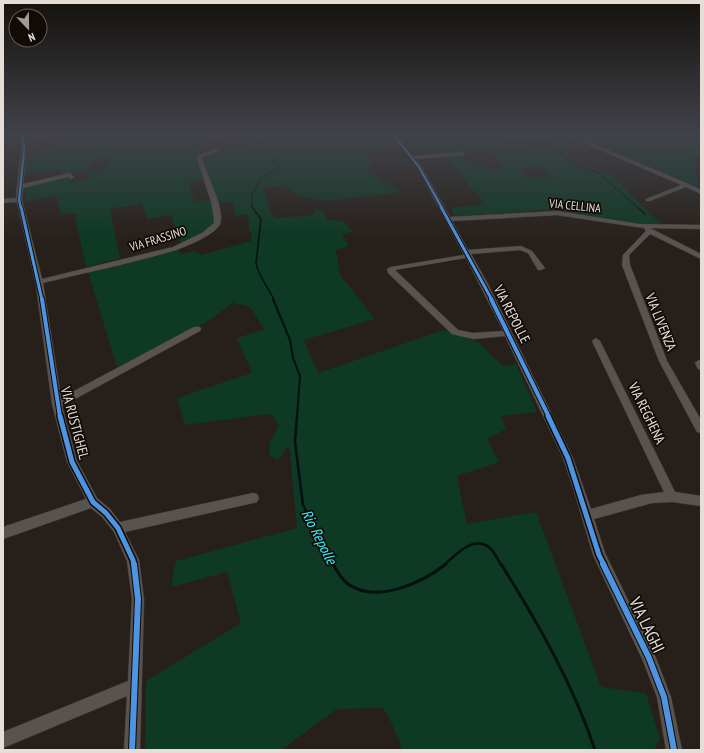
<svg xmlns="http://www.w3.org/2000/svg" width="704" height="753" viewBox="0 0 704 753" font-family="'PT Sans Narrow',sans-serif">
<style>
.green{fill:#0e3924;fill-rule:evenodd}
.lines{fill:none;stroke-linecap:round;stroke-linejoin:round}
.stream-far4{stroke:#051111;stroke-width:1}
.stream-far3{stroke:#051111;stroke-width:1.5}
.stream-far2{stroke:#051111;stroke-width:2}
.stream-far1{stroke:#051111;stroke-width:2.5}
.stream{stroke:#051111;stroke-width:3}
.minor-casing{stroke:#423c38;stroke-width:1}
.minor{fill:#58534f;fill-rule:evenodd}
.cycleway-far4-casing{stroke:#100b07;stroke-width:4}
.cycleway-far3-casing{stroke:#100b07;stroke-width:5}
.cycleway-far2-casing{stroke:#100b07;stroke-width:6}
.cycleway-far1-casing{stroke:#100b07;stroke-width:8}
.cycleway-casing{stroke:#100b07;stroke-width:8}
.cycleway-far4{stroke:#4d94e3;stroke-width:2.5}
.cycleway-far3{stroke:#4d94e3;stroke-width:3}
.cycleway-far2{stroke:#4d94e3;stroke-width:4}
.cycleway-far1{stroke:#4d94e3;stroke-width:5}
.cycleway{stroke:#4d94e3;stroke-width:6}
.labels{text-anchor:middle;stroke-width:3.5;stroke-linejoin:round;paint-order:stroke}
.far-street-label{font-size:12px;fill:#e6ded6;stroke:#100b07}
.street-label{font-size:14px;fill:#e6ded6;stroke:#100b07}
.water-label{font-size:15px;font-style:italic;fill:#33effe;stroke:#100b07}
.near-street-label{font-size:17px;fill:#e6ded6;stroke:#100b07}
</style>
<rect width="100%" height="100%" fill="#27201a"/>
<!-- green -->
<g class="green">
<path d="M 86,135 L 240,135 L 208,140 L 210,142 L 198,145 L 201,153 L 194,156 L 197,157 L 204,179 L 188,183 L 195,202 L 210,200 C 211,206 215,213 214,219 C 213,232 191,240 181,243 L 171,215 L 147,219 L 142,204 L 110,209 L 120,258 L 86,267 L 75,217 L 78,216 L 74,213 L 61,215 L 56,195 L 25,202 L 25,187 L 68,177 L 71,182 L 89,179 L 88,172 L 108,168 L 107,158 L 90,161 L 91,169 L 60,175 L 59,169 L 41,173 L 40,170 L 25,173 L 28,153 L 54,148 L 54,144 L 80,139 L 79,136 Z"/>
<path d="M 243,135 L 368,135 L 370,137 L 391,135 L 399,145 L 368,151 L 367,155 L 371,160 L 371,167 L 365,169 C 369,174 394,187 402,192 L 325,201 L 298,195 L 285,185 L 264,188 L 271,214 L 275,216 L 274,218 L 313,215 L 315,210 L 324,210 L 326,219 L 344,222 L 353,232 L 342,234 L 349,246 L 336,250 L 340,275 L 375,319 L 304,340 L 318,373 L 444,330 L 479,343 L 503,366 L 516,364 L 537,412 L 501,416 L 506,429 L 487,439 L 499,462 L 457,476 L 467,524 L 536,512 L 601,687 L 646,693 L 660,739 L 654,750 L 400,750 L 401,745 L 389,717 L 383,708 L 337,709 L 281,750 L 145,750 L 146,681 L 241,623 L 227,572 L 171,587 L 176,561 L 297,528 L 290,452 L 288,446 L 278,460 L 269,455 L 270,442 L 279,426 L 273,416 L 269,414 L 185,425 L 177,398 L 252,373 L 237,338 L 265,329 C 252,314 255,301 231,305 L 236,302 L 234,302 L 207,322 L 117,367 L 88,272 L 178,248 L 181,254 L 195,251 L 201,255 L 251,241 L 252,233 L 249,231 L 249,223 L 247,214 L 235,216 L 233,201 L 217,204 L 202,157 L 207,154 L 244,145 L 248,140 Z"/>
<path d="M 424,135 L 562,135 L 578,141 L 564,147 L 574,162 L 611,175 L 661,224 L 631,223 L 555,209 L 455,216 L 451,208 L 485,204 L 445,157 L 436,156 L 428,150 L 416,152 L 404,142 L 428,138 ZM 485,149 L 504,168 L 490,169 L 484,163 L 468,163 L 460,152 ZM 540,167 L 553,178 L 527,177 L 520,168 Z"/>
<path d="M 570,135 L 701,135 L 701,155 L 693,155 L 699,187 Z"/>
</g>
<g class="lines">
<!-- stream-far4 -->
<g class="stream-far4">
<path d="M 251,135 L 257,138 L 257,144 L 279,166 L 260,180 L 252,195 L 252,208"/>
<path d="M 499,135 L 509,143 L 547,144 L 557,149 L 569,162 L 599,173 L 638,208"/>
</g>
<!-- stream-far3 -->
<g class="stream-far3">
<path d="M 252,207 L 261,219 L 256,263 C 258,276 269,288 274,300"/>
<path d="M 637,207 L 645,214"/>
</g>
<!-- stream-far2 -->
<path class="stream-far2" d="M 273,299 L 290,340 L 293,358 L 300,376 L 297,417"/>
<!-- stream-far1 -->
<g class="stream-far1">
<path d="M 297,416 L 295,442 L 303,505 L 334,565"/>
<path d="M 444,565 C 456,555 474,533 491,549 C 495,553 498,560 501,565"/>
</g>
<!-- stream -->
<g class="stream">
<path d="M 333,564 C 337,571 341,579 348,584 C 376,604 422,583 446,564"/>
<path d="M 501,564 C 538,623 573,684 595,750"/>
</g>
<defs>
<g id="minor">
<path d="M 21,135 L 25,135 L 26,139 L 45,135 L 52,135 L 26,142 L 26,159 L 23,184 L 70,173 L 74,177 L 71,179 L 68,177 L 63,178 L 23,188 L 22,200 L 42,279 L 173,247 L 202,233 L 214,223 L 214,218 L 211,201 L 196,156 L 216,149 L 219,151 L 202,157 C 205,172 226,210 220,224 C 215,235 187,246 176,250 C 133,263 87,272 43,283 L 61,398 L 194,327 L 200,327 L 201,329 L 200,331 L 62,406 L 77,461 L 97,498 L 110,509 L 120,522 L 253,493 L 257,494 L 259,498 L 257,502 L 253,503 L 125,532 L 139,560 L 144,599 L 140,750 L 124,750 L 127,696 L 3,748 L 3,732 L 128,681 L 132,599 L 127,561 L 114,532 L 102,517 L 91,508 L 3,539 L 3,527 L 86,499 L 67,462 L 52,404 L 36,285 L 17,202 L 3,203 L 3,199 L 16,198 C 17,178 22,157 21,135 Z"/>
<path d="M 392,135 L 396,135 L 413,156 L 464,152 L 465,153 L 462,155 L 416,159 L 422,167 L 450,217 L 557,211 L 639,224 L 701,225 L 701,229 L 650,228 L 701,254 L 701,259 L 650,234 L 629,255 L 630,265 L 667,361 L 701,420 L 701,433 L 697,432 L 659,361 L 622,265 L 623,255 L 646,231 L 644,228 L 557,215 L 452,221 L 468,250 L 521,246 L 532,251 L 545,268 L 541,270 L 538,270 L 528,253 L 520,250 L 471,254 L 488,284 L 573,458 L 591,509 L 641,495 L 664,492 L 592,341 L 596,338 L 600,341 L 675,492 L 701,496 L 701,506 L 673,502 L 652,503 L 594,519 L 605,553 L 654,653 L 671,697 L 682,750 L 666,750 L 657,697 L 643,661 L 593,555 L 574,491 L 563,458 L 505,336 L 473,339 L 452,334 L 388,273 L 387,269 L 391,267 L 464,255 L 417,167 ZM 466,258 L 503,331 L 473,333 L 458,330 L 395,270 Z"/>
<path d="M 566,135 L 572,135 L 689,184 L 701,190 L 701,194 L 686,187 L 650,201 L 646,201 L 646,199 L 681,185 Z"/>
<path d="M 699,360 L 701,360 L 701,370 L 698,369 L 695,363 Z"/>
</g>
</defs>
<!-- minor casing -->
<use href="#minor" class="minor-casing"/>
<!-- minor -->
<use href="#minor" class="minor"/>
<defs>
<g id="cycleway-far4">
<path d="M 394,135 L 419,167 L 442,208"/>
<path d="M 21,208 L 19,200 L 24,151 L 23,135"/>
</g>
<g id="cycleway-far3">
<path d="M 21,207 L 42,300"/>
<path d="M 441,207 L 492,300"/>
</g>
<g id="cycleway-far2">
<path d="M 42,299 L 60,417"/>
<path d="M 491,299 L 549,417"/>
</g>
<g id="cycleway-far1">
<path d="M 60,416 L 72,462 L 93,502 L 106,513 L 118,528 L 133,560 L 134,565"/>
<path d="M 548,416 L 568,458 L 599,555 L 604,565"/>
</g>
<g id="cycleway">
<path d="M 603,564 L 649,658 L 664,697 L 674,750"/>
<path d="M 132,750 L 138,599 L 134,564"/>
</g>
</defs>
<!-- cycleway-far4 casing -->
<use href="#cycleway-far4" class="cycleway-far4-casing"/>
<!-- cycleway-far3 casing -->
<use href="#cycleway-far3" class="cycleway-far3-casing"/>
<!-- cycleway-far2 casing -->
<use href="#cycleway-far2" class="cycleway-far2-casing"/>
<!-- cycleway-far1 casing -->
<use href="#cycleway-far1" class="cycleway-far1-casing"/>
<!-- cycleway casing -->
<use href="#cycleway" class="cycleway-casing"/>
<!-- cycleway-far4 -->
<use href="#cycleway-far4" class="cycleway-far4"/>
<!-- cycleway-far3 -->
<use href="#cycleway-far3" class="cycleway-far3"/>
<!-- cycleway-far2 -->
<use href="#cycleway-far2" class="cycleway-far2"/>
<!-- cycleway-far1 -->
<use href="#cycleway-far1" class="cycleway-far1"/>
<!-- cycleway -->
<use href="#cycleway" class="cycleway"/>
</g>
<!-- sky -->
<linearGradient id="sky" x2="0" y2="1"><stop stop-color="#15120e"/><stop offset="0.56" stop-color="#414249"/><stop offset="1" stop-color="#414249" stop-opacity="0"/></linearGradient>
<rect width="704" height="240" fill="url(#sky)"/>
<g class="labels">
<!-- far-street labels -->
<g class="far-street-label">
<text transform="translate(575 206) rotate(6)" y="4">VIA CELLINA</text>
<text transform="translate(158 239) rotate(-17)" y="4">VIA FRASSINO</text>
</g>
<!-- street labels -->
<g class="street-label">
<text transform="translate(512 314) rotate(63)" y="5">VIA REPOLLE</text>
<text transform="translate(661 322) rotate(68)" y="5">VIA LIVENZA</text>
<text transform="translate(647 413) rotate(64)" y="5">VIA REGHENA</text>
<text transform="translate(75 423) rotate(75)" y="5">VIA RUSTIGHEL</text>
</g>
<!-- water labels -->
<g class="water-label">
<text transform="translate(319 537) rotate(63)" y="5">Rio Repolle</text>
</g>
<!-- near-street labels -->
<g class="near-street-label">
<text transform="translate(647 625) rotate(64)" y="6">VIA LAGHI</text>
</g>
</g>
<!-- border -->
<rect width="704" height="753" fill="none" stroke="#e6ded6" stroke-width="8"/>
<!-- north arrow -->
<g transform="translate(28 28) rotate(158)"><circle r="19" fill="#100b07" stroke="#665f5a"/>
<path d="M0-3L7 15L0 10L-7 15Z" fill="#a39c94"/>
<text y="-6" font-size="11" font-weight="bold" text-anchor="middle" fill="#e6ded6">N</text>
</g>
</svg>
